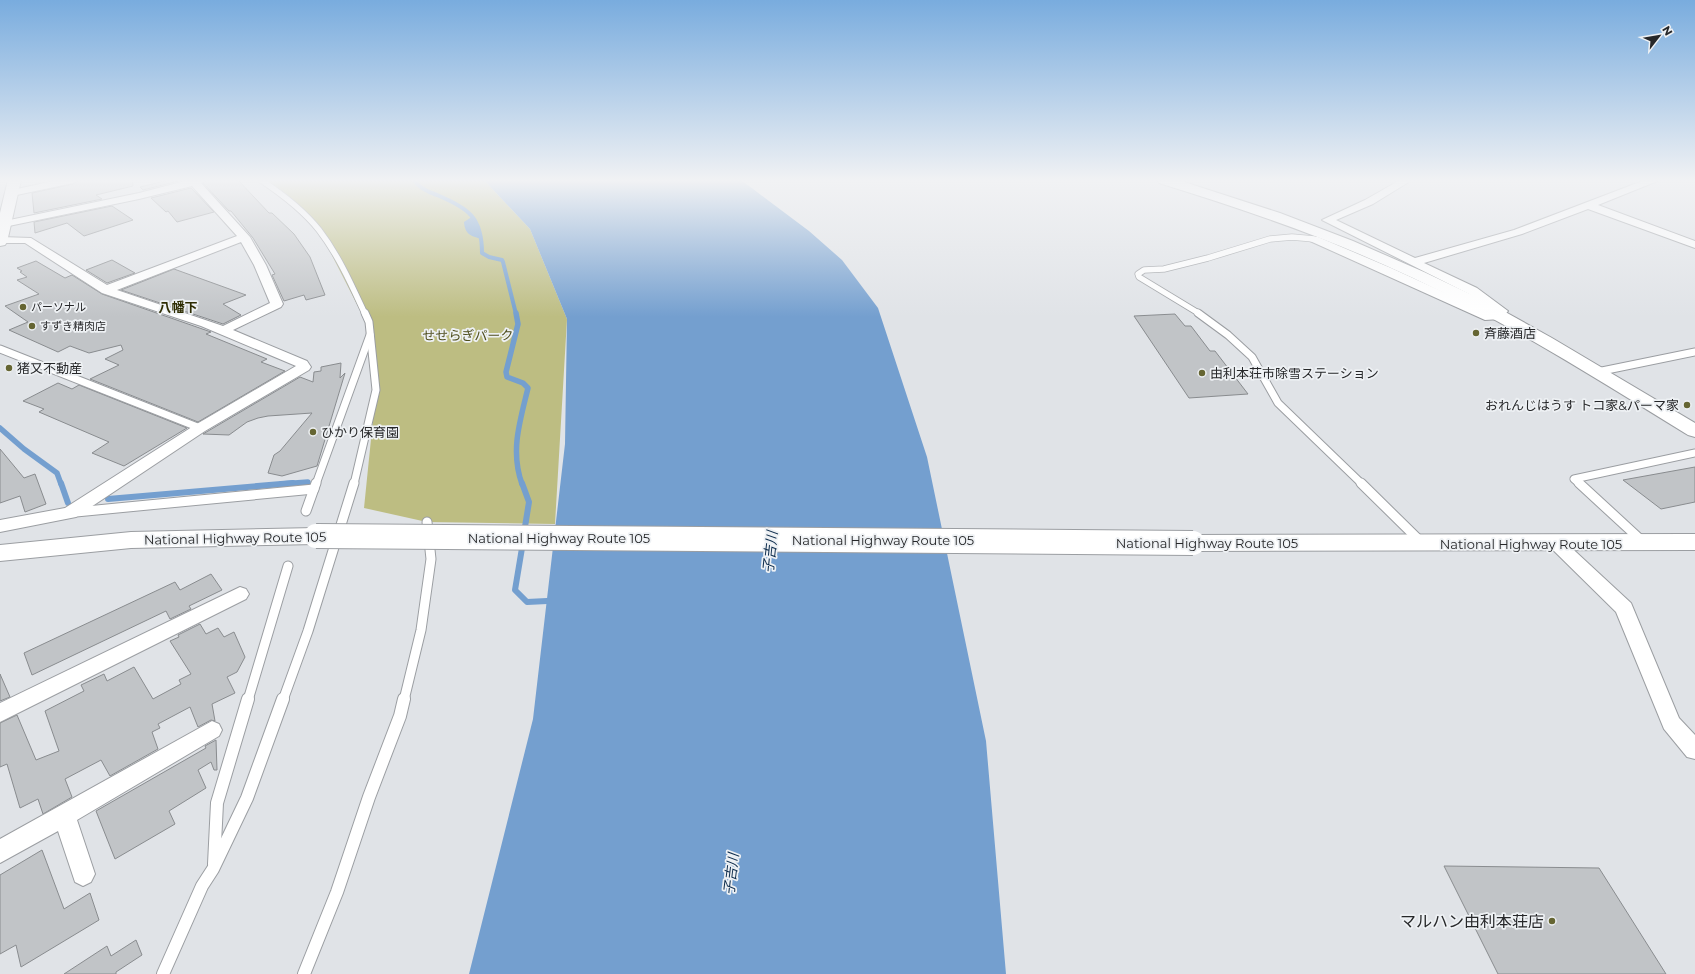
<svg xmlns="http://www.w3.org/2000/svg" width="1695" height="974" viewBox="0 0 1695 974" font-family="Montserrat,'Noto Sans JP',sans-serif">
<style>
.green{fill:#bdbd82}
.water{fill:#749fcf}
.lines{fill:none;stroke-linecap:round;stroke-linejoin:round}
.stream-far2{stroke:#749fcf;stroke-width:4}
.stream-far1{stroke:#749fcf;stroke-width:5.5}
.stream{stroke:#749fcf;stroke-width:6}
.building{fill:#c1c4c7;stroke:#898c8f}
.service-far3-casing{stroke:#9b9ea2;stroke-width:7}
.service-far2-casing{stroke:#9b9ea2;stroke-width:9}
.service-far1-casing{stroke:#9b9ea2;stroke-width:11}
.service-casing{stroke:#9b9ea2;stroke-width:14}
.minor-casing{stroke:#9b9ea2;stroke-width:2}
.tertiary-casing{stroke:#9b9ea2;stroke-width:2}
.trunk-casing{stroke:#9b9ea2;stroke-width:2}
.service-far3{stroke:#fff;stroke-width:5.5}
.service-far2{stroke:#fff;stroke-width:7}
.service-far1{stroke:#fff;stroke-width:9}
.service{stroke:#fff;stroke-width:12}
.minor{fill:#fff;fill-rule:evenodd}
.tertiary{fill:#fff;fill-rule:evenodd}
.trunk{fill:#fff;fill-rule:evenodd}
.trunk-bridge-casing{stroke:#9b9ea2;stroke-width:26;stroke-linecap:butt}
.trunk-bridge{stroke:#fff;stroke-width:24}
.poi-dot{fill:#656532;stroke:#eef1f4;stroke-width:1.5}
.labels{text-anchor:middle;stroke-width:3.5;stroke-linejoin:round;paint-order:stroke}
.far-poi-label{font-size:11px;fill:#262729;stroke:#eef1f4;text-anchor:start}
.far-quarter-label{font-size:13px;font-weight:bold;fill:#2e2d03;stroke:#eef1f4}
.poi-label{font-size:13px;fill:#262729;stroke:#eef1f4;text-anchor:start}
.park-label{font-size:13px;fill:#4e4d1c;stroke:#eef1f4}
.street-label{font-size:13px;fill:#262729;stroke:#eef1f4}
.water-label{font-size:14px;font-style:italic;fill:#0c2b4b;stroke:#eef1f4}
.near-poi-label{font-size:16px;fill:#262729;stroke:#eef1f4;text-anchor:end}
</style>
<rect width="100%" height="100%" fill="#e0e3e7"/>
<!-- green -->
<path class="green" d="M 261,180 L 484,180 L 530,229 L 567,319 L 555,524 L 427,522 L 364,508 L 376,390 L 371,332 L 319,230 L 272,187 Z"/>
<!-- water -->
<g class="water">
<path d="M 484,180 L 741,180 L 809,231 L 842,260 L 878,308 L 927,457 L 986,741 L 1006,974 L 469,974 L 533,719 L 565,444 L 567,319 L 530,229 Z"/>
<path d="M 473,216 L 476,219 L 482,239 C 470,236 465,234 464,222 Z"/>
</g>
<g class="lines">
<!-- stream-far2 -->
<path class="stream-far2" d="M 414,180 C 419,188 428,192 437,195 C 468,208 482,217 482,253 L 489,257 L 502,260 L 503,262 L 516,314"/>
<!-- stream-far1 -->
<g class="stream-far1">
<path d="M 516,313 L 518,324 L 506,372 L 507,377 L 523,383 L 528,388 C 520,421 510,451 522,484"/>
<path d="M 0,428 L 24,449 L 57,473 L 61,484"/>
<path d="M 281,484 L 308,482"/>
</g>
<!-- stream -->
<g class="stream">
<path d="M 61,483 L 68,503"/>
<path d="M 522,483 L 529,502 L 524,533"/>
<path d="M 108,499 L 293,483"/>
<path d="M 523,542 L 515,590 L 527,602 L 547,601"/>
</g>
</g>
<!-- building -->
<g class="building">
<path d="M 79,180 L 132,180 L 133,186 L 96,195 L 102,199 L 34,213 L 32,193 L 73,184 Z"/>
<path d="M 169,180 L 182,180 L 143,190 L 140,187 Z"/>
<path d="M 208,180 L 238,180 L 269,213 L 272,213 L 294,234 L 310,257 L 325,295 L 306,300 L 304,295 L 284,301 L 272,275 L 275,274 L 253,238 L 231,211 L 229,211 L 203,183 Z"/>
<path d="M 191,188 L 214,212 L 177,222 L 168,211 L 166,212 L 151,198 Z"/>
<path d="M 112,206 L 133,220 L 84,236 L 67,223 L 35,233 L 34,222 Z"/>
<path d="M 112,260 L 135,273 L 107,283 L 86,270 Z"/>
<path d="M 36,261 L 65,278 L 72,275 L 102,294 L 211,332 L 206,334 L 267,359 L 261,362 L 285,371 L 198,422 L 90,379 L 119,365 L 105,359 L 123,350 L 121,345 L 89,353 L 70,346 L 58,352 L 9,330 L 28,322 L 5,306 L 39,294 L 17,280 L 27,277 L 20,272 L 22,271 L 17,268 Z"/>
<path d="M 174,269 L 246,295 L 223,304 L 241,315 L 223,324 L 121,290 Z"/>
<path d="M 1175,314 L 1185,326 L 1191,326 L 1210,351 L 1215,351 L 1248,394 L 1189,398 L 1134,316 Z"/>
<path d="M 341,363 L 340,378 L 345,373 L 317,466 L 282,476 L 268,473 L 274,455 L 280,451 L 312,413 L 268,416 L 258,418 L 247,422 L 229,435 L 203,434 L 300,377 L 313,382 L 314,372 L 321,371 L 321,367 Z"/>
<path d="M 58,383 L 72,389 L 79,385 L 187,428 L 124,466 L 92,453 L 109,442 L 39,412 L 44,409 L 23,401 Z"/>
<path d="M 0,449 L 24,478 L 35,474 L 46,504 L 25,512 L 20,496 L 0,503 Z"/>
<path d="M 1695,467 L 1695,502 L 1661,509 L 1623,480 Z"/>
<path d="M 211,574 L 222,590 L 189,606 L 191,609 L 170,619 L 166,611 L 32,675 L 24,653 L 175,582 L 180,590 Z"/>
<path d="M 200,624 L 206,634 L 218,628 L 224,637 L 234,632 L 245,657 L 237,672 L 227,677 L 235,693 L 212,704 L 215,721 L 211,720 L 198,727 L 190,707 L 158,724 L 160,728 L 152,732 L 158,749 L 110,776 L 101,760 L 65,779 L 72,797 L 43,814 L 38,799 L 20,808 L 7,764 L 0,767 L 0,723 L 17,715 L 36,760 L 59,751 L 45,711 L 84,691 L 81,685 L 104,674 L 107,681 L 134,667 L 153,699 L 181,684 L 179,680 L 191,674 L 170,641 L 179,637 L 178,635 Z"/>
<path d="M 0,674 L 10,697 L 0,701 Z"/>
<path d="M 216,740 L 217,770 L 214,770 L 211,762 L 198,770 L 206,788 L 169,811 L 175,824 L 115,859 L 96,811 L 206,748 L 205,746 Z"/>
<path d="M 42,850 L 64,909 L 90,893 L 99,920 L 21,967 L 16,945 L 0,954 L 0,875 Z"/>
<path d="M 1444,866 L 1599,868 L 1666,974 L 1498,974 Z"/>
<path d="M 136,940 L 142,955 L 116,972 L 116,974 L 64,974 L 107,946 L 111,956 Z"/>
</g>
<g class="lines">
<defs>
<g id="service-far3">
<path d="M 261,180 C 282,194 304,211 319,230 C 339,256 352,286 365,314"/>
<path d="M 1200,314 L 1139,277 L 1138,274 L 1144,270 L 1164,269 L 1208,258 L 1270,239 L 1292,237 L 1314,239"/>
</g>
<g id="service-far2">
<path d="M 1198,313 L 1228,335 L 1252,357 L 1278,403 L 1362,484"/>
<path d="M 0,349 L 200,428"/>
<path d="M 1597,372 L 1695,352"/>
<path d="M 316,484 L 370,335"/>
<path d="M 354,484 L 376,390 L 369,322 L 365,313"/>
<path d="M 1580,484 L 1574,479 L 1695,453"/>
</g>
<g id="service-far1">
<path d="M 1361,483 L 1421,542"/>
<path d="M 1579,483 L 1642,541"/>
<path d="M 306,511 L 316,483"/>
<path d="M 76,512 L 314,489"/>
<path d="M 248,700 L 288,566"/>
<path d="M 283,700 L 308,631 L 354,483"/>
<path d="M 404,700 L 421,630 L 431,559 L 427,522"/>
</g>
<g id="service">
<path d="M 214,864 L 217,803 L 248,699"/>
<path d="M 163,974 L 202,886 L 213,869 L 247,798 L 283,699"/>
<path d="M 304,974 L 337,892 L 369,797 L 400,716 L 404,699"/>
</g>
<g id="minor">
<path d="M 58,180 L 78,180 L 73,183 L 12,196 L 7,193 L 8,191 Z"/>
<path d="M 189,180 L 207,180 L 201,183 L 250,237 L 266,265 L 283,304 L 281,307 L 233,330 L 307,361 L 311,367 L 309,370 L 205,431 L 76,517 L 0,532 L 0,520 L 65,508 L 195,425 L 296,366 L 201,326 L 102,293 L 25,243 L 0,243 L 1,237 L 31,238 L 107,285 L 237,236 L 192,186 L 139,199 L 4,227 L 0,226 L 0,222 L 139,193 ZM 241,242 L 254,265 L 270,303 L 223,326 L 117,290 Z"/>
<path d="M 1400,180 L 1412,180 L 1373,204 L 1336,220 L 1415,258 L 1514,230 L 1645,180 L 1660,180 L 1598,205 L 1695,241 L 1695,248 L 1588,209 L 1522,234 L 1424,263 L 1477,288 L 1508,311 L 1501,319 L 1485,320 L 1310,241 L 1308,239 L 1310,237 L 1318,237 L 1391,268 L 1487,312 L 1494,312 L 1469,294 L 1322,220 L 1365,200 Z"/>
<path d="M 1557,538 L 1563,540 L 1631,603 L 1679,718 L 1695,735 L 1695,759 L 1687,757 L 1664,729 L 1616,612 L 1551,548 L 1548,544 L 1551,540 Z"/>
<path d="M 240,587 L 246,589 L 249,594 L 246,599 L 0,722 L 0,703 Z"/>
<path d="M 212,721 L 219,724 L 222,730 L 219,736 L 77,820 L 95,874 L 91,882 L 83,886 L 75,882 L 58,831 L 0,863 L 0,839 Z"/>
</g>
<g id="tertiary">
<path d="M 8,180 L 21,180 L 7,242 L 5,245 L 0,246 L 0,213 Z"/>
<path d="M 1158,180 L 1178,180 L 1280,213 L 1353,241 L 1424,272 L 1491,304 L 1552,338 L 1695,423 L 1695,437 L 1688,435 C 1598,380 1509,323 1413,278 C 1331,239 1246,210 1159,183 Z"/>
</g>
<g id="trunk">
<path d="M 316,528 L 324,530 L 328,536 L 324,542 L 316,544 L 131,548 L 0,561 L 0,545 L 131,532 Z"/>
<path d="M 1695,534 L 1695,550 L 1193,551 L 1185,549 L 1181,543 L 1185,537 L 1193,535 Z"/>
</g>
</defs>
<!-- service-far3 casing -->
<use href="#service-far3" class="service-far3-casing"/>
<!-- service-far2 casing -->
<use href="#service-far2" class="service-far2-casing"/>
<!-- service-far1 casing -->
<use href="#service-far1" class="service-far1-casing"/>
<!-- service casing -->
<use href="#service" class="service-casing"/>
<!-- minor casing -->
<use href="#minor" class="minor-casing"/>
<!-- tertiary casing -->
<use href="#tertiary" class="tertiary-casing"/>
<!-- trunk casing -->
<use href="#trunk" class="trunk-casing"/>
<!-- service-far3 -->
<use href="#service-far3" class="service-far3"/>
<!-- service-far2 -->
<use href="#service-far2" class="service-far2"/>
<!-- service-far1 -->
<use href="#service-far1" class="service-far1"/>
<!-- service -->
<use href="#service" class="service"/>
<!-- minor -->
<use href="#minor" class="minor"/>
<!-- tertiary -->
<use href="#tertiary" class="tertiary"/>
<!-- trunk -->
<use href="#trunk" class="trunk"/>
<defs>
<path id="trunk-bridge" d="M 316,536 L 1193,543"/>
</defs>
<!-- trunk-bridge casing -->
<use href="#trunk-bridge" class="trunk-bridge-casing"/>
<!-- trunk-bridge -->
<use href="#trunk-bridge" class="trunk-bridge"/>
</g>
<!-- sky -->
<linearGradient id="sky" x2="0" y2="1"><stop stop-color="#79acde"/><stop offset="0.57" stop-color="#f1f2f4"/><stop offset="1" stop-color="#f1f2f4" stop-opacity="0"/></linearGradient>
<rect width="1695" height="317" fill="url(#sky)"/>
<!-- markers -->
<g class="poi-dot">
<circle cx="23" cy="307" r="4"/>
<circle cx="32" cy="326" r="4"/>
<circle cx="1476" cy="333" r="4"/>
<circle cx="9" cy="368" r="4"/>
<circle cx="1202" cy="373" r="4"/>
<circle cx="1687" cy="405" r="4"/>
<circle cx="313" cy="432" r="4"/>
<circle cx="1552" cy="921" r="4"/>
</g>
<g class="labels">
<!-- far-poi labels -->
<g class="far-poi-label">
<text x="31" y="311">パーソナル</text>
<text x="40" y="330">すずき精肉店</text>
</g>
<!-- far-quarter labels -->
<g class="far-quarter-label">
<text x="178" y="312">八幡下</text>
</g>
<!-- poi labels -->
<g class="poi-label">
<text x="1484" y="338">斉藤酒店</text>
<text x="17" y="373">猪又不動産</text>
<text x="1210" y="378">由利本荘市除雪ステーション</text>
<text x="1679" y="410" text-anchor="end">おれんじはうす トコ家&amp;パーマ家</text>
<text x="321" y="437">ひかり保育園</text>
</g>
<!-- park labels -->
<g class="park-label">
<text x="468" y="340">せせらぎパーク</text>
</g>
<!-- street labels -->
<g class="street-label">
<text transform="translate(235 538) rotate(-1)" y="5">National Highway Route 105</text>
<text x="559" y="543">National Highway Route 105</text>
<text x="883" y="545">National Highway Route 105</text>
<text x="1207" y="548">National Highway Route 105</text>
<text x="1531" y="549">National Highway Route 105</text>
</g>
<!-- water labels -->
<g class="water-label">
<text transform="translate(770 552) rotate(-84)" y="5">子吉川</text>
<text transform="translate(731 874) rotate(-83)" y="5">子吉川</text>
</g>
<!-- near-poi labels -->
<g class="near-poi-label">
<text x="1544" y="927">マルハン由利本荘店</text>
</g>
</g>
<!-- north arrow -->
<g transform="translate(1659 36) rotate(59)" stroke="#eef1f4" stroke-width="3" paint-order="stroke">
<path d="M0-3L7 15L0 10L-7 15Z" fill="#262729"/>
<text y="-6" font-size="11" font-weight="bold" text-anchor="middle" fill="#262729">N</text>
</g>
</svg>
